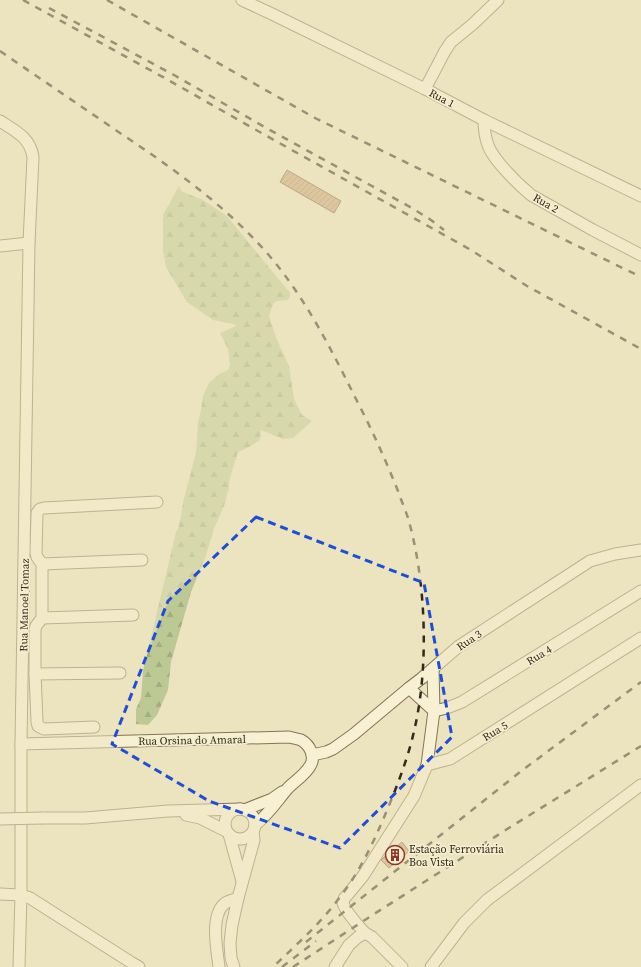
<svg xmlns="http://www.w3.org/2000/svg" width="641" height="967" viewBox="0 0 641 967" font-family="'Source Serif 4',serif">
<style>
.forest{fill:url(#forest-firs)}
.building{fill:url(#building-hatch);stroke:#82603f}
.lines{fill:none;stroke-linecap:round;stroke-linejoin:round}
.minor-casing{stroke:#847458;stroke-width:13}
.minor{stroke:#f7f0d2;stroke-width:11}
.rail{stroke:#342a1c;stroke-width:2.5;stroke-dasharray:7 7;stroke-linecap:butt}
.minor-bridge-casing{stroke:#847458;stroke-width:13;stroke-linecap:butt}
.minor-bridge{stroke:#f7f0d2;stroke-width:11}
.marked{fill:none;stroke:#1d4ed8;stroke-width:3;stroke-dasharray:8 5;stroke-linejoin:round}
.labels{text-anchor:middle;stroke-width:3.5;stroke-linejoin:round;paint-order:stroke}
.street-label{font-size:11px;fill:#342a1c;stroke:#f4edce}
.poi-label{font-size:11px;fill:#342a1c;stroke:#f4edce;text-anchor:start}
</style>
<defs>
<pattern id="forest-firs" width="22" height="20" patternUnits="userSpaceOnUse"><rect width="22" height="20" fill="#bdc994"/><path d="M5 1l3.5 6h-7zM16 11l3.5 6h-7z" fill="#a3ad7f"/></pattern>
<pattern id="building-hatch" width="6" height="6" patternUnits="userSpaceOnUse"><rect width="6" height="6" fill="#c9a176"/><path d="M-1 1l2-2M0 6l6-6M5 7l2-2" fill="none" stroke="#a48360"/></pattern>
</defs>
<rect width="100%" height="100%" fill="#ece3bf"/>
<!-- forest -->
<path class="forest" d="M 179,186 L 181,191 L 203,200 L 227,216 L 290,293 L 290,296 L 288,300 L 277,301 L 273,304 L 269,316 L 277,340 L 289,366 L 294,399 L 302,415 L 312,421 L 293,438 L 283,439 L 261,430 L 260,440 L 249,447 L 238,452 L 230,478 L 228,492 L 224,506 L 214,529 L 205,558 L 191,592 L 171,662 L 168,690 L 157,715 L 148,725 L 136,724 L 136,709 L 141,698 L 143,671 L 176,532 L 178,529 L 181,516 L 183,503 L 196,452 L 198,423 L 201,410 L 203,396 L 209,383 L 219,374 L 228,370 L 230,365 L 228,349 L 220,333 L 236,326 L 234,324 L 213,320 L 187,302 L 166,267 L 163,250 L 163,215 Z"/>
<!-- building -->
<g class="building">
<path d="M 287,170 L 341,201 L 334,213 L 280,182 Z"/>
<path d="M 402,842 L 409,851 L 389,868 L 381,860 L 383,858 Z"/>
</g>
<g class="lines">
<defs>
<g id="minor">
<path d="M 242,0 L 272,14 L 425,89 L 484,120 L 641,196"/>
<path d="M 425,89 L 445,51 L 451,42 L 473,24 L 498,0"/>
<path d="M 484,120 C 484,128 485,137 488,145 C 493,160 519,185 531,195 L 593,230 L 641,255"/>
<path d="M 0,121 C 15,131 30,137 33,157 L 29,243 L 21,744 L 21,895 L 19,967"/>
<path d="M 0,246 L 29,243"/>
<path d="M 42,564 L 142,560"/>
<path d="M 42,618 L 133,615"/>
<path d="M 35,674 L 120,673"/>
<path d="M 409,688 L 434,711 L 447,708 L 462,702 L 641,591"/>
<path d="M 94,727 L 44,729 L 38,726 L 37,722 L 35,674 L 35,630 L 36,626 L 42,618 L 42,564 L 37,557 L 36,553 L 37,513 L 40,509 L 44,508 L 157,502"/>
<path d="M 21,744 L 289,737 C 293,738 298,739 301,740 C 310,745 316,757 310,766 C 305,775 295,781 288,788 C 277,801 268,815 255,825"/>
<path d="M 312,755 L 326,752 L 333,749 L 354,734 L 409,688 L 422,678 L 459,646 L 590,561 L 615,554 L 641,550"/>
<path d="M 427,765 L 450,759 L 641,638"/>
<circle cx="240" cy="824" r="15"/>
<path d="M 244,810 L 272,799 L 282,792"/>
<path d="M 186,815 L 200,818 L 226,831"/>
<path d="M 42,818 L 85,818 L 168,811 L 241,809"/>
<path d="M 229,834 L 242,881"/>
<path d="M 0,894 L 21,895 L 30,898 L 132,963 L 139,967"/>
<path d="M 365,933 C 358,925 346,913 343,903 L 344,899 L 363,876 L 414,796 L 427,765 L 434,711 L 433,669"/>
<path d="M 219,967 C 217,950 210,917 224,904 C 227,901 234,900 238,898"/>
<path d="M 234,967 L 231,958 L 230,943 L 232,925 L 238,898 L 254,840 L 253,832"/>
<path d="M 335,967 L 349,945 L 358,937 L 365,933 L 372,937 L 402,967"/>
<path d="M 431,967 L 464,923 L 487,900 L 641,785"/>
</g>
</defs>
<!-- minor casing -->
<use href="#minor" class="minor-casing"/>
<!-- minor -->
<use href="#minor" class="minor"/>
<!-- rail -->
<g class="rail">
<path d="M 23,0 L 170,81 L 265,135 L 471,250 L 527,286 L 641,349"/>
<path d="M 107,0 L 315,118 L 641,277"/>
<path d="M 49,8 L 174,75 L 268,129 L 412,208 L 431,220 L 444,230"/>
<path d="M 0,51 C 39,78 78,104 117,131 C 171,167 224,204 267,253 C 306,298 332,351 358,403 C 373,432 386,461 398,491 C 401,500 405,509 408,518 C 426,580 429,664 415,727 C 409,755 399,781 388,808 C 375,839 361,870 340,897 C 321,923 296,945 273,967"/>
<path d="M 306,942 L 520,772 L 641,682"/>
<path d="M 282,967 L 316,941"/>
<path d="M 293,967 L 371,916 L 512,826 L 641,746"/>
</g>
<defs>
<path id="minor-bridge" d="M 0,819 L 42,818"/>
</defs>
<!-- minor-bridge casing -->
<use href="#minor-bridge" class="minor-bridge-casing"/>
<!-- minor-bridge -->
<use href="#minor-bridge" class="minor-bridge"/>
</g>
<!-- marked area -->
<path d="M0 0H641V967H0ZM 256,517 L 424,583 L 452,737 L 340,848 L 209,801 L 112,744 L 168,601 Z" fill="#ece3bf" fill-opacity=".55" fill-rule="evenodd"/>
<path class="marked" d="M 256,517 L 424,583 L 452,737 L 340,848 L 209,801 L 112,744 L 168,601 Z"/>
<!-- icons -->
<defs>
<symbol id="building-ring" viewBox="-11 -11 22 22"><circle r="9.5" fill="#f4edce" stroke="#91342a" stroke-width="1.5"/><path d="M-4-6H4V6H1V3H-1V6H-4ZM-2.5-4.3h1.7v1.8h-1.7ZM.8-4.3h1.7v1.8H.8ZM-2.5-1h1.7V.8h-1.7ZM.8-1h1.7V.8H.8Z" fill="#91342a"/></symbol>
</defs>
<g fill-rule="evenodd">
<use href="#building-ring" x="384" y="844" width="22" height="22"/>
</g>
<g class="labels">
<!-- street labels -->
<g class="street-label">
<text transform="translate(442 98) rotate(28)" y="4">Rua 1</text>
<text transform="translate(546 203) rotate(30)" y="4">Rua 2</text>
<text transform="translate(24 605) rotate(-89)" y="4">Rua Manoel Tomaz</text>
<text transform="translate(469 640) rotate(-34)" y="4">Rua 3</text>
<text transform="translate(539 655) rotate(-32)" y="4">Rua 4</text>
<text transform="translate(495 731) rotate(-32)" y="4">Rua 5</text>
<text transform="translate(192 740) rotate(-1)" y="4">Rua Orsina do Amaral</text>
</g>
<!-- poi labels -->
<g class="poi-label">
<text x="409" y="853">Estação Ferroviária<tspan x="409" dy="13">Boa Vista</tspan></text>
</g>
</g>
</svg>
